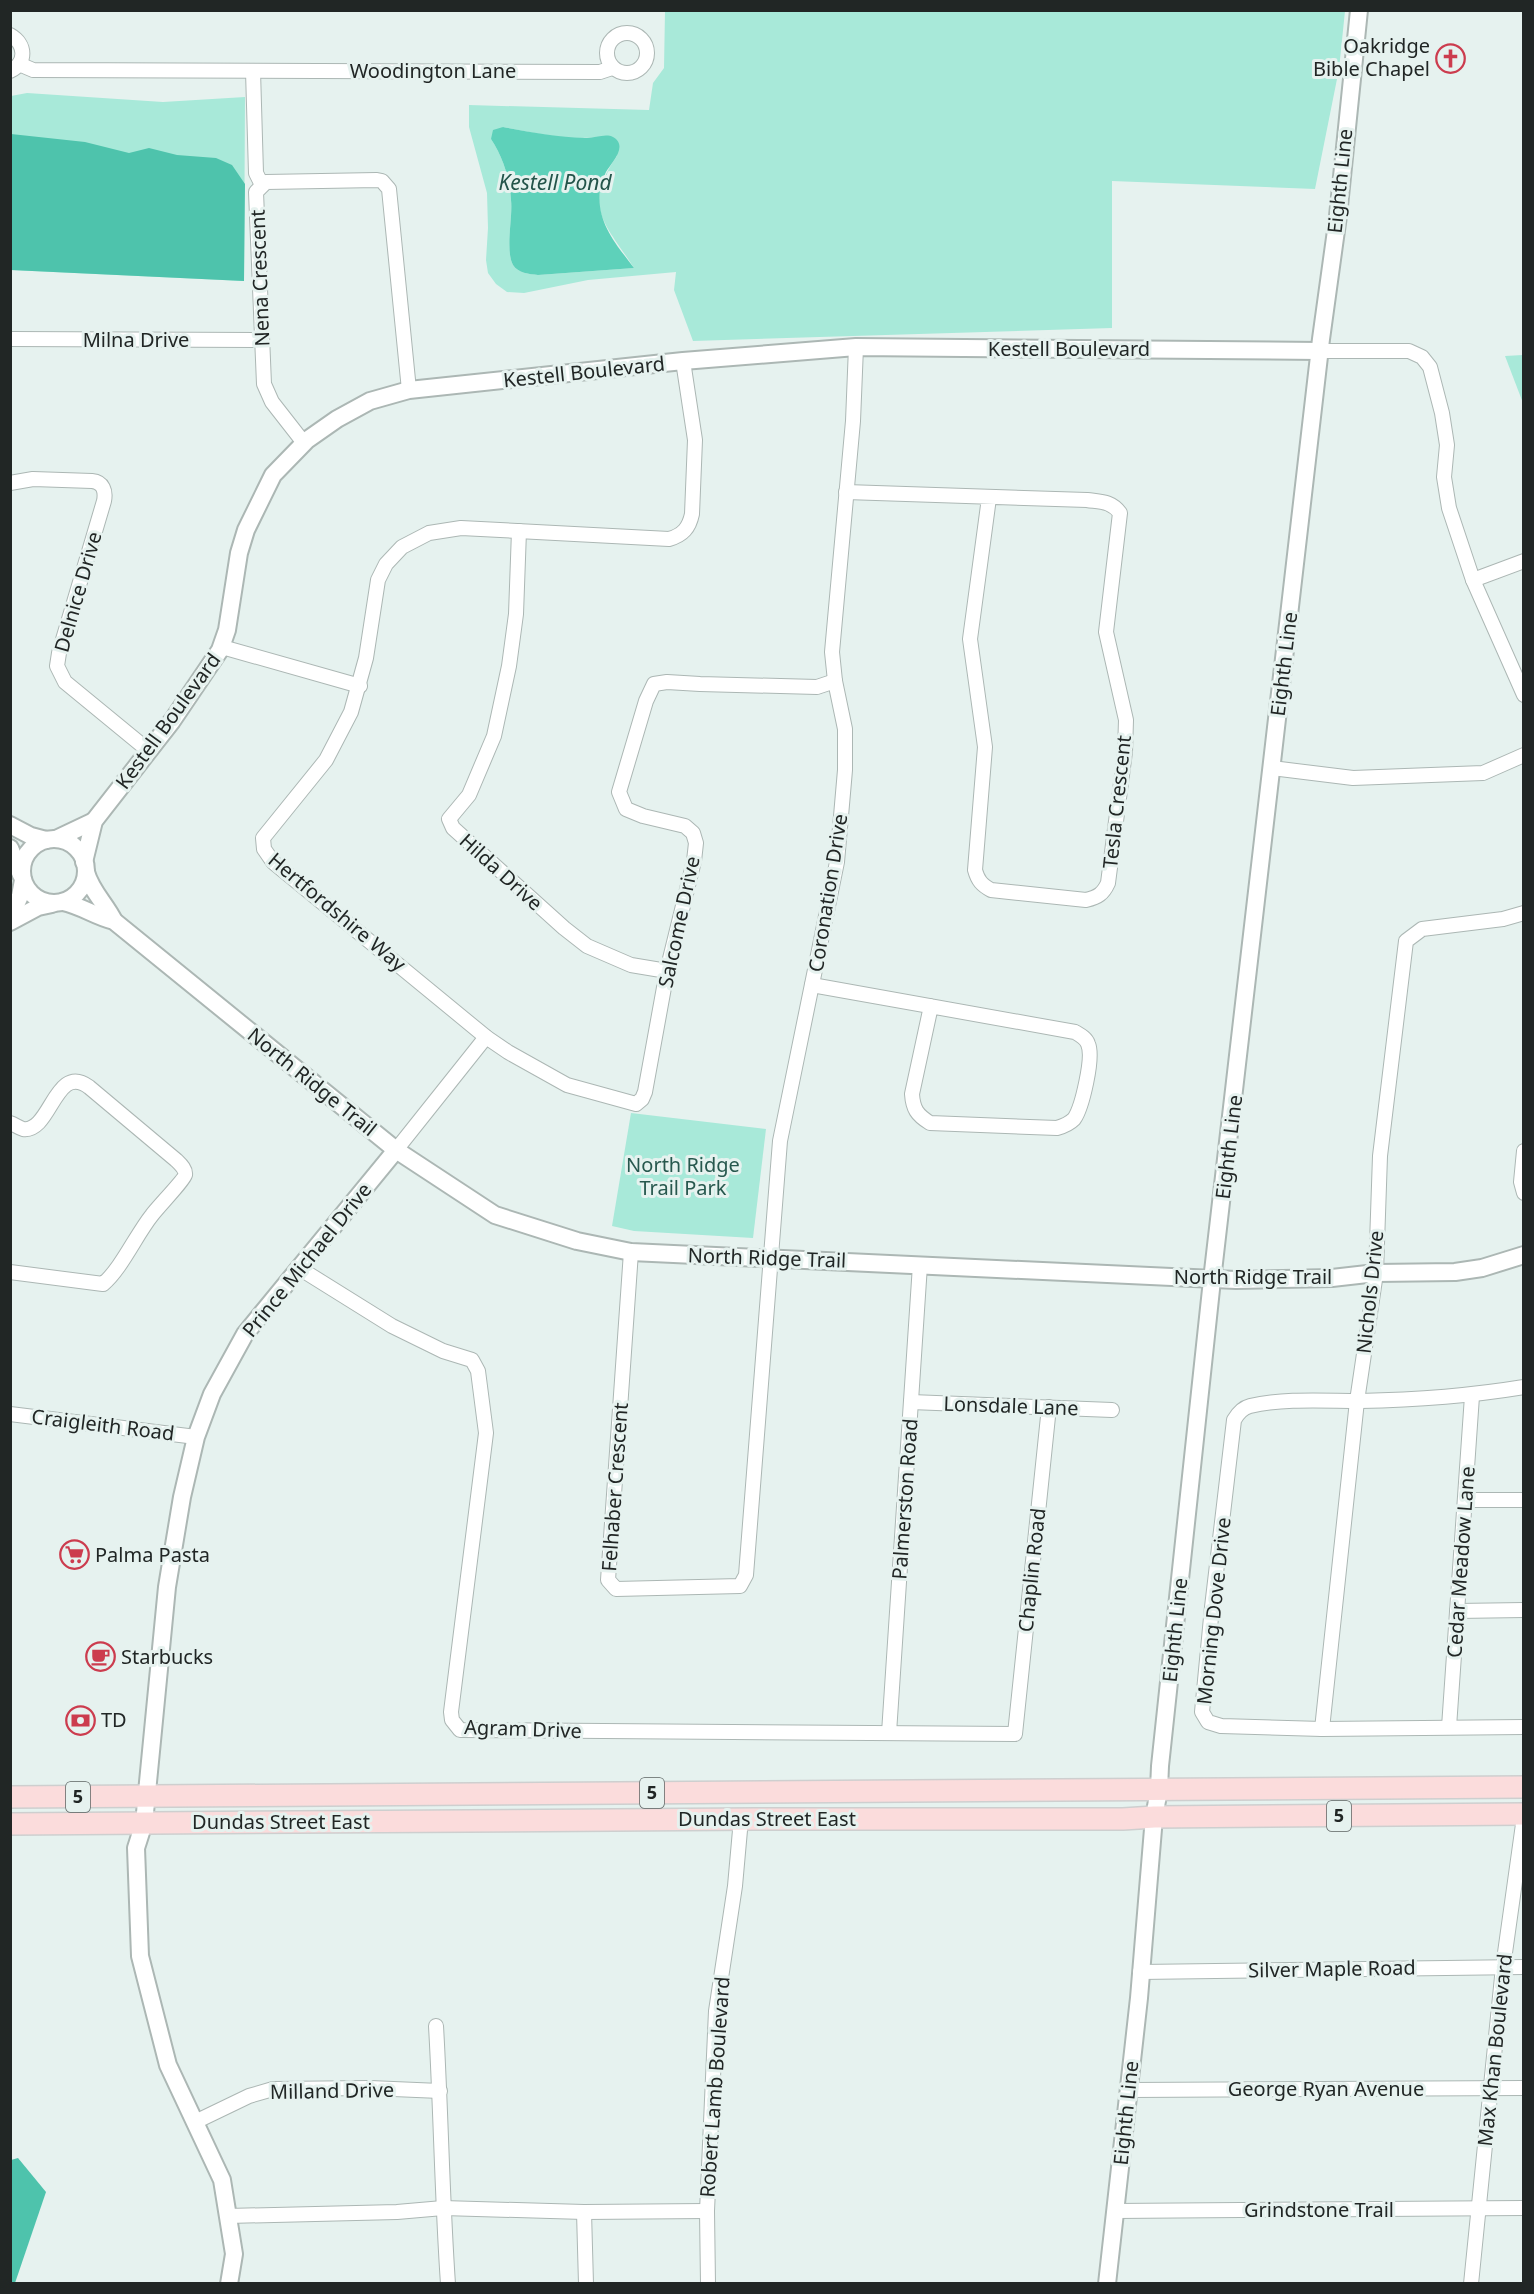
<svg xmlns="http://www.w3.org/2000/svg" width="1534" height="2294" viewBox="0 0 1534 2294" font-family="'Noto Sans',sans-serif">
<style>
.green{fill:#a8e9d9;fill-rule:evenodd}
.forest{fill:#4ec3ac}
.water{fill:#5ed1ba}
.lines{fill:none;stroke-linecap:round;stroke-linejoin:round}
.minor-casing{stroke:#acb7b4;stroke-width:16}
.tertiary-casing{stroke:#acb7b4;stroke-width:20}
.primary-casing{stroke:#cecfcf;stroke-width:24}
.minor{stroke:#fff;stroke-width:14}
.tertiary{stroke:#fff;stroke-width:16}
.primary{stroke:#fbdcdc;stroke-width:21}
.labels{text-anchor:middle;stroke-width:6;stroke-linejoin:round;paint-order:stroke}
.shield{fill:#e6f2ef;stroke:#5c6362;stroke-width:1.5}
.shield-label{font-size:18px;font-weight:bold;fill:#212625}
.poi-label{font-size:20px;fill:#212625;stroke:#e6f2ef;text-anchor:start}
.street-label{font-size:20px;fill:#212625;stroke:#e6f2ef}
.park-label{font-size:20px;fill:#27584e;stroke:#e6f2ef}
.water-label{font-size:21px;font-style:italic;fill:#23544a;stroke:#e6f2ef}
</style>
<rect width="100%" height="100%" fill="#e6f2ef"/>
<!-- green -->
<g class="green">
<path d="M 665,11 L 1345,11 L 1339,69 L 1315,189 L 1112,181 L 1112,328 L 693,341 L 674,290 L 676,272 L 588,280 L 524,293 L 507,292 L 496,284 L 488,273 L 486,260 L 488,228 L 487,193 L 469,127 L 469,105 L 649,110 L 653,83 L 664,68 ZM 503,127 C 537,133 571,142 606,136 L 617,156 C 581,207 606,224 634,268 L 538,275 C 529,274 518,273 513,265 C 505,250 513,217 511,200 C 510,179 503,157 491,139 Z"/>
<path d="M 27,93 L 163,102 L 245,97 L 244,281 L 11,270 L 11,96 Z"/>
<path d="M 1523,355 L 1524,355 L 1523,403 L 1505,356 Z"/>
<path d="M 631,1113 L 766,1129 L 753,1238 L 634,1231 L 612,1226 Z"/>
</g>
<!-- forest -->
<g class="forest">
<path d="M 11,134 L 85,142 L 129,153 L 149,148 L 177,155 L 216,158 L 232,165 L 245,184 L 244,281 L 11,270 Z"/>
<path d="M 18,2158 L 46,2192 L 15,2283 L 11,2283 L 11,2160 Z"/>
</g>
<!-- water -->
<path class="water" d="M 503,127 C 530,132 557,137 585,138 C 593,139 605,133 613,137 C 629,146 611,163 606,172 C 603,178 601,184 600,190 C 596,222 616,244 634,268 L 538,275 C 529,274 518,273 513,265 C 505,250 513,217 511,200 C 510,179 503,157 491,139 L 493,130 Z"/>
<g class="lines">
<defs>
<g id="minor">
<circle cx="627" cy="53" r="20"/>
<path d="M 10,35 C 26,44 27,63 10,71"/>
<path d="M 19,64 L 33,70 L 600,72 L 612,68"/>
<path d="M 253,71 L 256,173 L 262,185"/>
<path d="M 10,339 L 262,340"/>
<path d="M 1320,351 L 1409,351 L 1422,357 L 1430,367 L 1442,413 L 1447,445 L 1444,477 L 1449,508 L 1473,580 L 1524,695"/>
<path d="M 683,361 L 695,440 L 692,514 C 689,528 683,535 669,539 L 461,528 L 429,533 L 402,547 L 386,564 L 378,580 L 366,658 L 351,712 L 326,760 L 263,838 L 264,849 L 273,862 L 486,1037 L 508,1052 L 567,1085 L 636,1104 L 642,1099 L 645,1092 L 667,971 L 694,861 L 696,843 L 693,833 L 685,826 L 643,816 L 626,809 L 619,792 L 646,701 L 654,684 L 667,682 L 700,684 L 817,687 L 835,681"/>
<path d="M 304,443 L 272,402 L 264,384 L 256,192 L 266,182 L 377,180 L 382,181 L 389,189 L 409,390"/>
<path d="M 10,483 L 33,479 L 92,481 C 103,482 106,491 104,501 L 59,653 L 57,666 L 65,682 L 149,751"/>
<path d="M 846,492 L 1087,500 C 1101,502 1111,501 1120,513 L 1106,632 L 1126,720 L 1125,752 L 1108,883 C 1103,894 1098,897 1086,900 L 991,890 C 982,885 978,881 975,870 L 985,747 L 970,639 L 989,498"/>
<path d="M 519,531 L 516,614 L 509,666 L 494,736 L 469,795 L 449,819 L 453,828 L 564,928 L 587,946 L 631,965 L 667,971"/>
<path d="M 1473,580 L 1524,561"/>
<path d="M 222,647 L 360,686"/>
<path d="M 1272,768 L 1353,778 L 1483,773 L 1524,755"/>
<path d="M 812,985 L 1075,1032 C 1080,1035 1086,1038 1088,1044 C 1094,1057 1082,1108 1074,1119 C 1069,1124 1064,1126 1057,1128 L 930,1123 C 917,1115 913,1109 912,1094 L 931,1006"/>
<path d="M 10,1123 C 14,1124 19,1128 23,1129 C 51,1133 55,1062 89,1087 L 176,1160 C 180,1164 186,1169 185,1175 C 184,1180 157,1208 152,1215 C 136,1235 121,1269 103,1284 L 10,1272"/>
<path d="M 396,1150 L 486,1037"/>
<path d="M 1524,1151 L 1521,1182 L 1524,1193"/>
<path d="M 631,1252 L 608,1580 L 616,1589 L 740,1586 L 746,1575 L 780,1141 L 837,862 L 845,770 L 845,729 L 835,681 L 832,652 L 853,421 L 856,347"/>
<path d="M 299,1268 L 392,1326 L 443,1351 L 472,1360 L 478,1371 L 486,1433 L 451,1712 L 452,1720 L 460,1730 L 1015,1734 L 1049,1407"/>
<path d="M 1524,1387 C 1469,1396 1415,1400 1360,1401 C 1325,1401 1284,1398 1250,1406 C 1242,1408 1238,1413 1234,1420 L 1212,1607 L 1202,1712 L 1208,1722 L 1221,1726 L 1322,1729 L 1524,1727"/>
<path d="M 911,1402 L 1112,1410"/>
<path d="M 10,1414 L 196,1437"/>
<path d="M 1466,1500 L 1524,1500"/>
<path d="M 1457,1611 L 1524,1610"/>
<path d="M 1449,1727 L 1472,1396"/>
<path d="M 1322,1729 L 1357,1401 L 1376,1273 L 1380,1156 L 1406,941 L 1422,929 L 1503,919 L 1524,913"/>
<path d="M 889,1733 L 920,1265"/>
<path d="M 1140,1972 L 1524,1967"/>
<path d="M 436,2026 C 441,2112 442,2198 448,2284"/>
<path d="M 1129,2090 L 1524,2088"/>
<path d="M 195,2122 L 249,2096 L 273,2089 L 370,2088 L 440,2091"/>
<path d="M 1115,2211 L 1524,2208"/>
<path d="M 584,2212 L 586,2284"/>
<path d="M 228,2216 L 397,2212 L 443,2208 L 584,2212 L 707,2211"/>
<path d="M 708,2284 L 707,2211 L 716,2011 L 735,1886 L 741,1819"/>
<path d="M 1471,2284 L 1503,1967 L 1524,1817"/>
</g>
<g id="tertiary">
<path d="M 10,825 L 31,836 L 46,840"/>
<path d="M 56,839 L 94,821"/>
<circle cx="54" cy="871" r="32"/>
<path d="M 10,848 L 21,875"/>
<path d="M 84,862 L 94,821 L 172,721 L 220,650 L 227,630 L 239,553 L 246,530 L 273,475 L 307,440 L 337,419 L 370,401 L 409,390 L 683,361 L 856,347 L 1320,351"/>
<path d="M 86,872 C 91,891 106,904 114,921"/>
<path d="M 63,902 C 82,906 96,917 114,921 L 396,1150 L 495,1215 L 577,1241 L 631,1252 L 1236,1280 L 1332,1278 L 1376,1273 L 1455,1272 L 1482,1268 L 1524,1255"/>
<path d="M 10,918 L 20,896 L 23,880"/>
<path d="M 10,922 L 38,907 L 52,904"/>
<path d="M 229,2284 L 234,2254 L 222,2180 L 168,2065 L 140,1956 L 136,1848 L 144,1823 L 167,1587 L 182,1497 L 196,1437 L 212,1394 L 245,1334 L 396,1150"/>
<path d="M 1107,2284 L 1139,1998 L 1154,1817 L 1159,1790 L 1160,1766 L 1212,1280 L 1321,339 L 1338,216 L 1359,10"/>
</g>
<g id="primary">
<path d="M 10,1797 L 1524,1787"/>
<path d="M 10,1824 L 755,1819 L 1123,1819 L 1154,1817 L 1524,1814"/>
</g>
</defs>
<!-- minor casing -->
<use href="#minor" class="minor-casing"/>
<!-- tertiary casing -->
<use href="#tertiary" class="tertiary-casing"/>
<!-- primary casing -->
<use href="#primary" class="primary-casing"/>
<!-- minor -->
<use href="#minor" class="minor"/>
<!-- tertiary -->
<use href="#tertiary" class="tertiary"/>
<!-- primary -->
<use href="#primary" class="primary"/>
</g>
<!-- icons -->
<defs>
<symbol id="church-ring" viewBox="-11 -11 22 22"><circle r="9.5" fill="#e6f2ef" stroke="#cc3c4e" stroke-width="1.5"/><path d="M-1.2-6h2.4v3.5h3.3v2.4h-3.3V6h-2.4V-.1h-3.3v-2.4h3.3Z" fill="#cc3c4e"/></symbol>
<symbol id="supermarket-ring" viewBox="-11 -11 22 22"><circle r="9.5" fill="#e6f2ef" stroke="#cc3c4e" stroke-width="1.5"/><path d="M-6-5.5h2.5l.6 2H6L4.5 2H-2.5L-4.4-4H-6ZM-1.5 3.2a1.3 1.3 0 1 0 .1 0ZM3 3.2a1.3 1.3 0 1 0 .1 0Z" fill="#cc3c4e"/></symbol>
<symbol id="cafe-ring" viewBox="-11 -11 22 22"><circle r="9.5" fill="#e6f2ef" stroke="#cc3c4e" stroke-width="1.5"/><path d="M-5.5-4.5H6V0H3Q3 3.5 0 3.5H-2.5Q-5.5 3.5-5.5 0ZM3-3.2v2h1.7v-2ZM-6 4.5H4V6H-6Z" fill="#cc3c4e"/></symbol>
<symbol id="bank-ring" viewBox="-11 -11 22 22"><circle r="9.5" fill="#e6f2ef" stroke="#cc3c4e" stroke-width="1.5"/><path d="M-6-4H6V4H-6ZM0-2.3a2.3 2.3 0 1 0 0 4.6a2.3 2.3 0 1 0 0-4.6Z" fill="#cc3c4e"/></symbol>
</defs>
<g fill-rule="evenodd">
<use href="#church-ring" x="1434" y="42" width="33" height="33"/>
<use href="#supermarket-ring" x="58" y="1538" width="33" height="33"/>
<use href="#cafe-ring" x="84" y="1640" width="33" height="33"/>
<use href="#bank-ring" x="64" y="1704" width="33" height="33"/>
</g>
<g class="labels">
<!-- shield labels -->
<g class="shield">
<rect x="640" y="1778" width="24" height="30" rx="4.5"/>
<rect x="66" y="1782" width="24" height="30" rx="4.5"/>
<rect x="1327" y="1801" width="24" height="30" rx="4.5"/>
</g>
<g class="shield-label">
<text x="652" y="1799">5</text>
<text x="78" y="1803">5</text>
<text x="1339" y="1822">5</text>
</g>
<!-- poi labels -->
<g class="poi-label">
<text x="1430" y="53" text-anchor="end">Oakridge<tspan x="1430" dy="23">Bible Chapel</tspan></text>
<text x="95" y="1562">Palma Pasta</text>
<text x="121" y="1664">Starbucks</text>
<text x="101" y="1727">TD</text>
</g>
<!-- street labels -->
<g class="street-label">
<text x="433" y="78">Woodington Lane</text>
<text transform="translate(1340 181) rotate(-84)" y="7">Eighth Line</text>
<text transform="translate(260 278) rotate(-92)" y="7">Nena Crescent</text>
<text x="136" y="347">Milna Drive</text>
<text x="1069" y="356">Kestell Boulevard</text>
<text transform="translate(584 372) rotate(-6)" y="7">Kestell Boulevard</text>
<text transform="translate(78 592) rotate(-74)" y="7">Delnice Drive</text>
<text transform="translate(1284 664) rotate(-83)" y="7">Eighth Line</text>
<text transform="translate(168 721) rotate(-54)" y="7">Kestell Boulevard</text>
<text transform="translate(1117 802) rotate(-84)" y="7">Tesla Crescent</text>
<text transform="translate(501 872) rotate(42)" y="7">Hilda Drive</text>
<text transform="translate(828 893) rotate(-81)" y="7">Coronation Drive</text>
<text transform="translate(337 912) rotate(40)" y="7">Hertfordshire Way</text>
<text transform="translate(679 922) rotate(-78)" y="7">Salcome Drive</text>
<text transform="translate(312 1082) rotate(39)" y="7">North Ridge Trail</text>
<text transform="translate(1229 1147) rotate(-83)" y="7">Eighth Line</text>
<text transform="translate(767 1258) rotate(2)" y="7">North Ridge Trail</text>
<text transform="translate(307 1260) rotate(-51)" y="7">Prince Michael Drive</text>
<text x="1253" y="1284">North Ridge Trail</text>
<text transform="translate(1370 1292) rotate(-84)" y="7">Nichols Drive</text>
<text transform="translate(1011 1406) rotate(2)" y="7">Lonsdale Lane</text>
<text transform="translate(103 1425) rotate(7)" y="7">Craigleith Road</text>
<text transform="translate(615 1487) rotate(-86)" y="7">Felhaber Crescent</text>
<text transform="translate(905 1499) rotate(-86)" y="7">Palmerston Road</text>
<text transform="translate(1461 1562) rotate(-86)" y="7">Cedar Meadow Lane</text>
<text transform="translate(1032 1570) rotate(-84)" y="7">Chaplin Road</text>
<text transform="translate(1214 1611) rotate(-84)" y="7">Morning Dove Drive</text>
<text transform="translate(1175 1630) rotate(-84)" y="7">Eighth Line</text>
<text transform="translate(523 1729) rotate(2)" y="7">Agram Drive</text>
<text x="767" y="1826">Dundas Street East</text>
<text x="281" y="1829">Dundas Street East</text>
<text transform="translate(1332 1969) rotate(-1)" y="7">Silver Maple Road</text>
<text transform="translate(1495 2050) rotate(-84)" y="7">Max Khan Boulevard</text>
<text transform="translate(715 2087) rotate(-86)" y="7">Robert Lamb Boulevard</text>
<text x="1326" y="2096">George Ryan Avenue</text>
<text transform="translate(332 2091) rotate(-1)" y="7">Milland Drive</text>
<text transform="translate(1126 2113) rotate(-84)" y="7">Eighth Line</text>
<text x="1319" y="2217">Grindstone Trail</text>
</g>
<!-- park labels -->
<g class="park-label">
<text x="683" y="1172">North Ridge<tspan x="683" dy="23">Trail Park</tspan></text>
</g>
<!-- water labels -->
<g class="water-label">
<text x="555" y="190">Kestell Pond</text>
</g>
</g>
<!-- border -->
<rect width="1534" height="2294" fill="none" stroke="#212625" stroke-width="24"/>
</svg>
